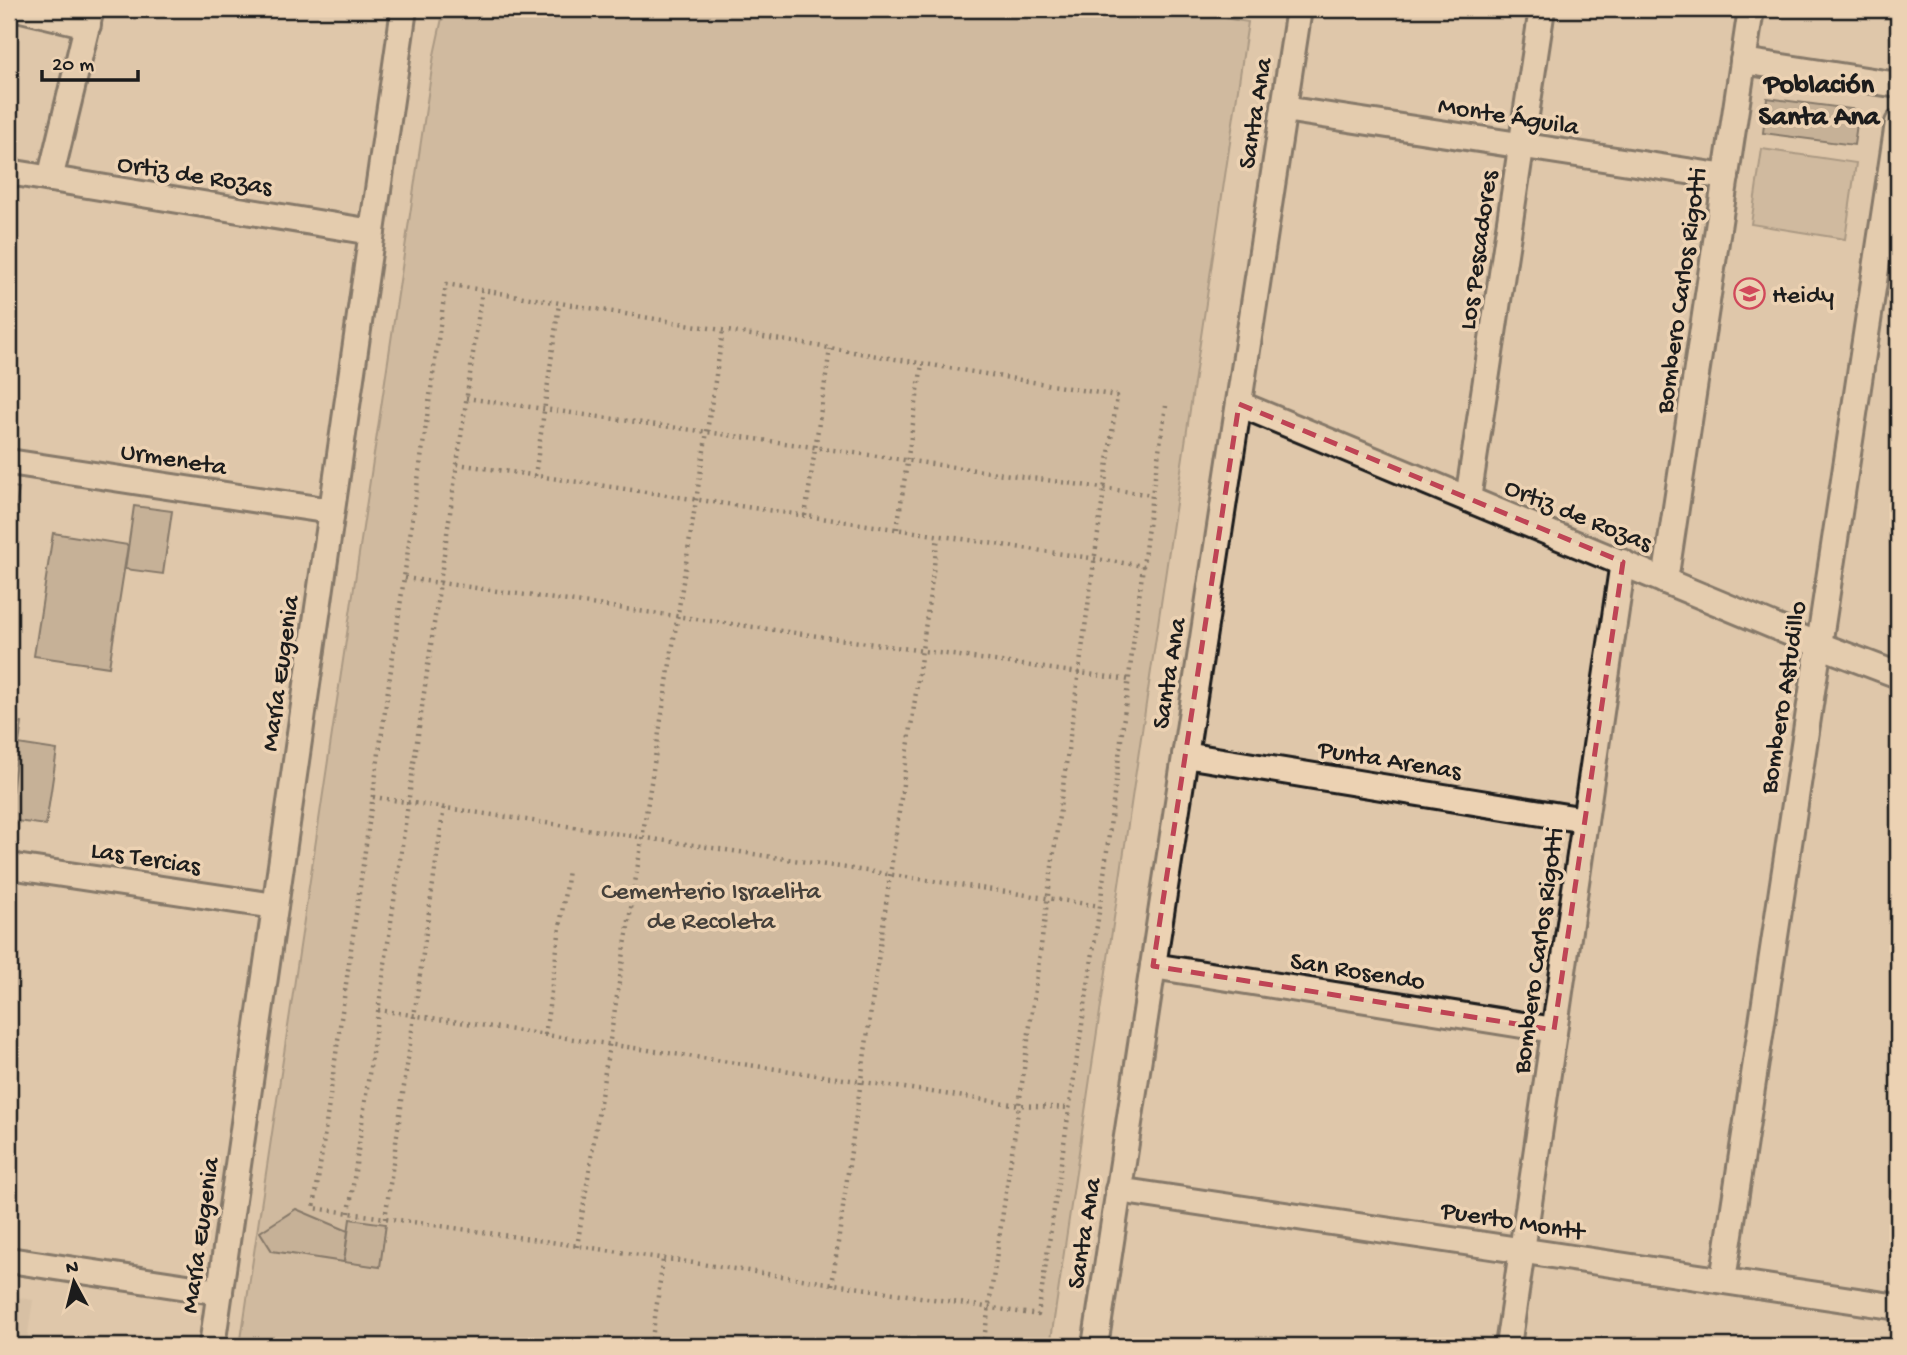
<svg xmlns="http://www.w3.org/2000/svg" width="1907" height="1355" viewBox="0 0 1907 1355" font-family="'Gochi Hand',sans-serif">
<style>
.built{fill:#cfb99e}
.green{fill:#bfab92;stroke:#6e6457;stroke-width:2}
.building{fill:#a99782;stroke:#1c1c1c;stroke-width:2}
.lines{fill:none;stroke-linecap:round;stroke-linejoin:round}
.street-casing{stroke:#1c1c1c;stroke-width:30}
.path{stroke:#1c1c1c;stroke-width:4.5;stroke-dasharray:2 5;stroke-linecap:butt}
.street{stroke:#ecd2b3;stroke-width:24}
.marked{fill:none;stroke:#bf4455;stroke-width:5;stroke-dasharray:14 9;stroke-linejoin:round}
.labels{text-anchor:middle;stroke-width:7;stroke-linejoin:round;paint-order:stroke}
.street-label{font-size:26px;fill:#1c1c1c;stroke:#ecd2b3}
.poi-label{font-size:26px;fill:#1c1c1c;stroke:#ecd2b3;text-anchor:start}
.park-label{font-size:26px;fill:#45403a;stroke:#ecd2b3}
.neighbourhood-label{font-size:28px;font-weight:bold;fill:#1c1c1c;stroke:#ecd2b3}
</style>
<rect width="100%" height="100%" fill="#dfc7aa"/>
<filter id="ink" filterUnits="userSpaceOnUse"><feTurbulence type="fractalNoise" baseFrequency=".0143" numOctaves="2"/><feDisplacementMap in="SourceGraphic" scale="14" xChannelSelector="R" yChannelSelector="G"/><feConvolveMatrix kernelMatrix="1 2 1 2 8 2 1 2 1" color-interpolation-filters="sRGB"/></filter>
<g filter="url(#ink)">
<!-- built -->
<path class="built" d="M 9,1296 L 33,1300 L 26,1346 L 9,1346 Z"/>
<!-- green -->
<g class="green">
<path d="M 444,9 L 1169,9 L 1248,22 L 1050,1346 L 240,1346 L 403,261 L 434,55 Z"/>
<path d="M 1762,149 L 1856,163 L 1845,239 L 1751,224 Z"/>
</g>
<!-- building -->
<g class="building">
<path d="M 1767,98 L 1859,110 L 1854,145 L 1763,133 Z"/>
<path d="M 9,486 L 19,488 L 9,552 Z"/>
<path d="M 134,506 L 172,511 L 163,574 L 125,569 Z"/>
<path d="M 53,533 L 128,545 L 109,667 L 34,656 Z"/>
<path d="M 9,721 L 22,723 L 9,807 Z"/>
<path d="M 18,744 L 57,750 L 46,825 L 9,820 Z"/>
<path d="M 296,1209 L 348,1231 L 344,1262 L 272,1251 L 260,1232 Z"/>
<path d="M 350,1219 L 386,1224 L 380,1267 L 344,1262 Z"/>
</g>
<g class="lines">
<defs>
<g id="street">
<path d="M 21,9 L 88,25"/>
<path d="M 1743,61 L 1898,85"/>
<path d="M 1284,109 L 1726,177"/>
<path d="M 9,172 L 372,232"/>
<path d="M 50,179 L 91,9"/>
<path d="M 1239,404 L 1819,645 L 1898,675"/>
<path d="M 9,462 L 331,511"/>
<path d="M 1468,499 L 1542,9"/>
<path d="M 1665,581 L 1751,9"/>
<path d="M 1185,755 L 1585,820"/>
<path d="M 9,866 L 275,906"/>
<path d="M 1153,966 L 1554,1030"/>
<path d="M 1118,1190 L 1898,1307"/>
<path d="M 9,1260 L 220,1292"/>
<path d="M 1723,1280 L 1898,123"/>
<path d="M 212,1346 L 404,9"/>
<path d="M 1095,1346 L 1299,9"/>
<path d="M 1508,1346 L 1623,562"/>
</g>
</defs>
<!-- street casing -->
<use href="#street" class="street-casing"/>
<!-- path -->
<g class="path">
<path d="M 466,398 L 1152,495"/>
<path d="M 457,464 L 1144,566"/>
<path d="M 535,476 L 559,304"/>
<path d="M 805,516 L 830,349"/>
<path d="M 897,529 L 922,364"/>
<path d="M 405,578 L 1130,680"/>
<path d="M 373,797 L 1100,906"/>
<path d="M 378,1010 L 1019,1105 L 1068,1108"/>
<path d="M 545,1035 L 568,870"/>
<path d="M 349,1213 L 482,291"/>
<path d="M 385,1219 L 444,807"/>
<path d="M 577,1247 L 723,331"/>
<path d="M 832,1285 L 938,537"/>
<path d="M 651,1346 L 663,1260"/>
<path d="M 983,1346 L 1019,1105 L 1117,396 L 446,284 L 314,1208 C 556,1242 797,1278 1038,1315 L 1100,906 L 1152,495 L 1166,406"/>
</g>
<!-- street -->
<use href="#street" class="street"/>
</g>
</g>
<!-- marked area -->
<path d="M0 0H1907V1355H0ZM 1239,404 L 1623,562 L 1554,1030 L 1153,966 Z" fill="#dfc7aa" fill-opacity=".55" fill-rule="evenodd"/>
<path class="marked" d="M 1239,404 L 1623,562 L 1554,1030 L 1153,966 Z"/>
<!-- icons -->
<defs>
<symbol id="school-ring" viewBox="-11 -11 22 22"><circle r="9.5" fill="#ecd2b3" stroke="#d1495b" stroke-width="1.5"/><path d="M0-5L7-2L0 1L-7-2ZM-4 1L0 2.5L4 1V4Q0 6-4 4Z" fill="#d1495b"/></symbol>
</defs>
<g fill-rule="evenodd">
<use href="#school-ring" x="1732" y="276" width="35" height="35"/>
</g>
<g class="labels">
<!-- street labels -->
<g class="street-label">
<text transform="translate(1253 113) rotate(-81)" y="9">Santa Ana</text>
<text transform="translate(1509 114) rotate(9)" y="9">Monte Águila</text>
<text transform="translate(195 173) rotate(9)" y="9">Ortiz de Rozas</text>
<text transform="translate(1476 250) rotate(-82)" y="9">Los Pescadores</text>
<text transform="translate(1679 290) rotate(-82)" y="9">Bombero Carlos Rigotti</text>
<text transform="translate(174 457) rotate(9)" y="9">Urmeneta</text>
<text transform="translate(1579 513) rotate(22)" y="9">Ortiz de Rozas</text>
<text transform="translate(278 673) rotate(-82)" y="9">María Eugenia</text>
<text transform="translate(1167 673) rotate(-81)" y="9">Santa Ana</text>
<text transform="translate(1781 697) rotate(-81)" y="9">Bombero Astudillo</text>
<text transform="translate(1390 758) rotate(9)" y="9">Punta Arenas</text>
<text transform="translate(146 856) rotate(9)" y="9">Las Tercias</text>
<text transform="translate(1536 950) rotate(-82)" y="9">Bombero Carlos Rigotti</text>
<text transform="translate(1358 969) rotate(9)" y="9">San Rosendo</text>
<text transform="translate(1513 1219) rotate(9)" y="9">Puerto Montt</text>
<text transform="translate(1082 1233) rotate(-81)" y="9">Santa Ana</text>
<text transform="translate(198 1235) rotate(-82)" y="9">María Eugenia</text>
</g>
<!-- poi labels -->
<g class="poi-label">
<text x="1772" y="302">Heidy</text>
</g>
<!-- park labels -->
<g class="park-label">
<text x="711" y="898">Cementerio Israelita<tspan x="711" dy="30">de Recoleta</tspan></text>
</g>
<!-- neighbourhood labels -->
<g class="neighbourhood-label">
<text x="1819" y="92">Población<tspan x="1819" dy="32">Santa Ana</tspan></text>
</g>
</g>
<!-- margin -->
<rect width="1907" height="1355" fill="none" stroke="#ecd2b3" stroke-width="35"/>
<rect x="18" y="18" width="1872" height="1320" fill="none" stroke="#1c1c1c" stroke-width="2.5" filter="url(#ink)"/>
<!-- north arrow -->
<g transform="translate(74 1282) rotate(353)" stroke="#ecd2b3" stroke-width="5" paint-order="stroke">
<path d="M0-5L12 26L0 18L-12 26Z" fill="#1c1c1c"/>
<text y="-10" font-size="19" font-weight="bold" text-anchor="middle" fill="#1c1c1c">N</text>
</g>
<!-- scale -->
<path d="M42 70v10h96v-10" fill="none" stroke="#1c1c1c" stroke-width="3.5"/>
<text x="52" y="70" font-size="21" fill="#1c1c1c" stroke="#ecd2b3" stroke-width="5" paint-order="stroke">20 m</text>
</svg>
